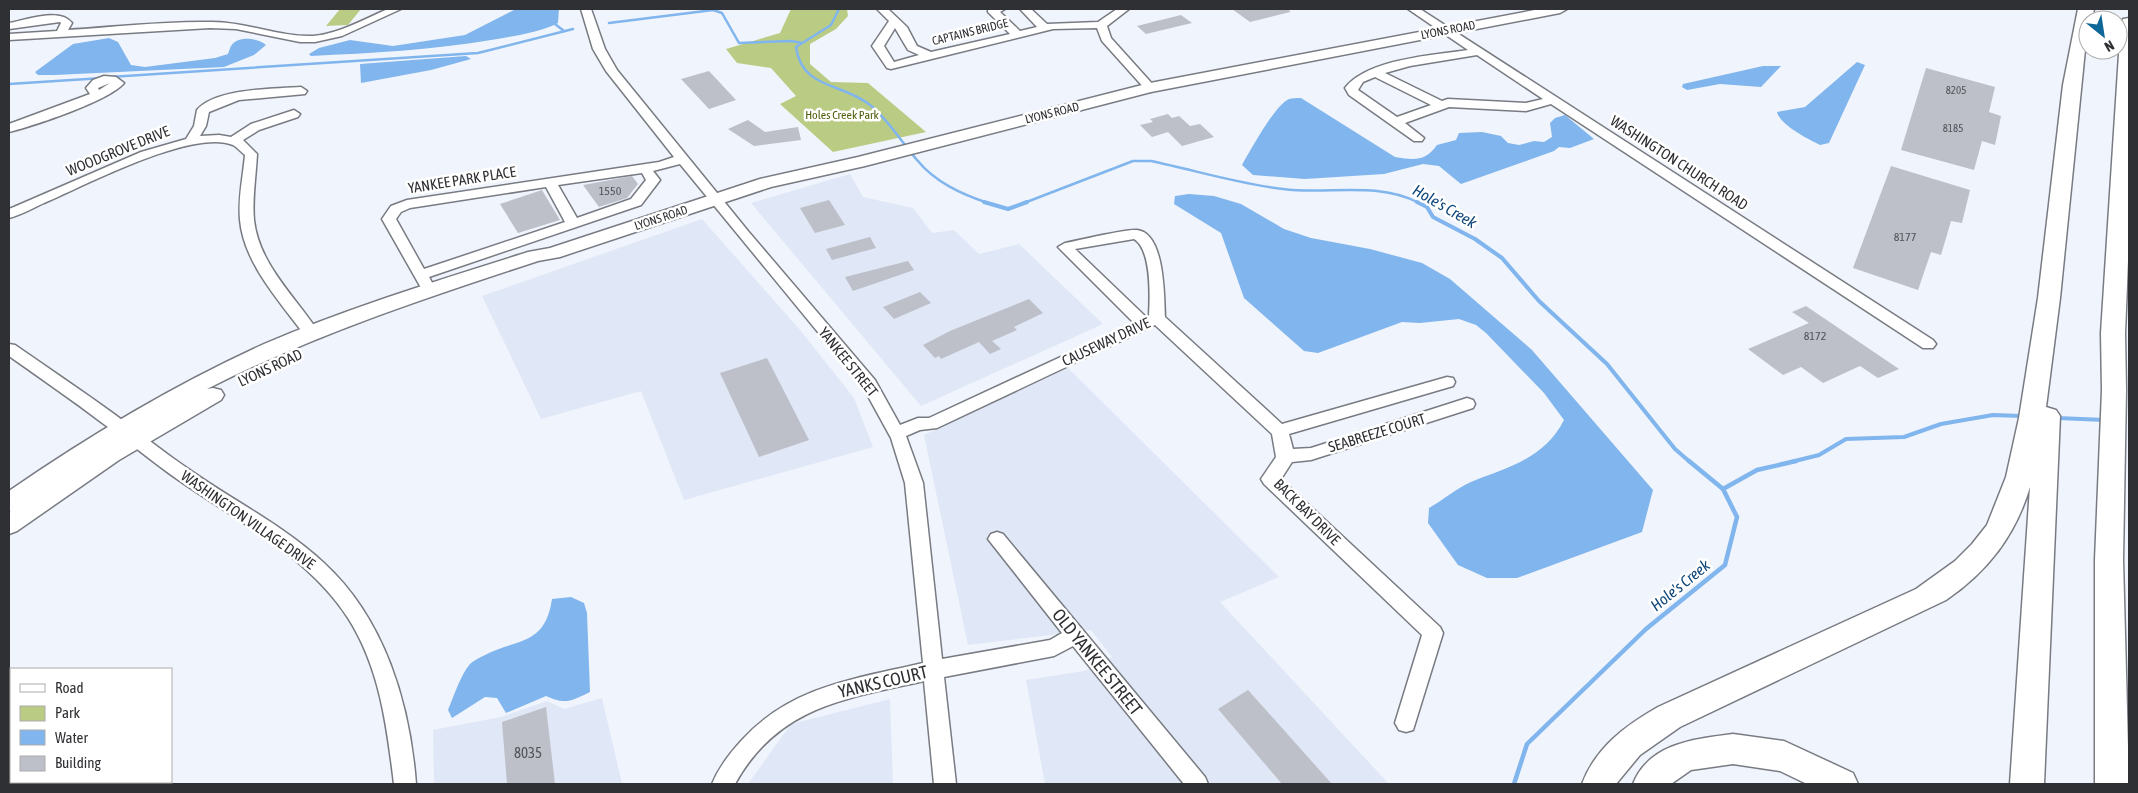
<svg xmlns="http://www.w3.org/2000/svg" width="2138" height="793" viewBox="0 0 2138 793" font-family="'Asap Condensed',sans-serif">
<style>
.built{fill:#e0e7f6}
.green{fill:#bacc84}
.water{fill:#80b5ed}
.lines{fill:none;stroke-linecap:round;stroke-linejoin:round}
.stream-far2{stroke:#80b5ed;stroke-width:2.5}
.stream-far1{stroke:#80b5ed;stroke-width:4}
.stream{stroke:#80b5ed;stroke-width:4.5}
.building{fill:#bdc0c8}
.minor-casing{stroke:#787b82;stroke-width:3}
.major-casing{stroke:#787b82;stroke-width:3}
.highway-casing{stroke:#787b82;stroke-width:3}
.minor{fill:#fff;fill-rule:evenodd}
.major{fill:#fff;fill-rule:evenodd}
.highway{fill:#fff;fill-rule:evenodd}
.labels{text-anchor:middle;stroke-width:5;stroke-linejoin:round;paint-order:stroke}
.far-number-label{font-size:11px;fill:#525458}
.far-street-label{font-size:12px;fill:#2f3033;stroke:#fff}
.far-park-label{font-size:12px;fill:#505f0c;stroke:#fff}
.number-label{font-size:12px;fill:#525458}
.street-label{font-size:15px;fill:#2f3033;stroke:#fff}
.near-number-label{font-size:15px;fill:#525458}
.water-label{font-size:16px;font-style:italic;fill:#0f477b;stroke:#fff}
.near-street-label{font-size:18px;fill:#2f3033;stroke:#fff}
</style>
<rect width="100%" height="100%" fill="#f0f4fc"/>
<!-- built -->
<g class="built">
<path d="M 850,174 L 863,197 L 913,208 L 932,233 L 954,230 L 979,254 L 1019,244 L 1103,324 L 921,406 L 751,203 Z"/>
<path d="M 702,219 L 801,331 L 854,398 L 873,447 L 684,500 L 641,391 L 541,419 L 482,296 Z"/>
<path d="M 1068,368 L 1279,577 L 1220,602 L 1389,784 L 1045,784 L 1026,680 L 1084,671 L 1112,657 L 1091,630 L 968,645 L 924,435 Z"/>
<path d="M 602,698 L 622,784 L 434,784 L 433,730 L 501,717 L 547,701 L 564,709 Z"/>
<path d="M 890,699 L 893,784 L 748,784 L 791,724 Z"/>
</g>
<!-- green -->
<g class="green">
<path d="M 340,9 L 361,9 L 348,25 L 326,26 Z"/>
<path d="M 791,9 L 847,9 L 848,16 L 836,29 L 810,44 L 810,64 L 831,82 L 868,83 L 926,132 L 833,152 L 780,104 L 796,96 L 771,68 L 737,63 L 726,49 L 780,33 Z"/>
</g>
<!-- water -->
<g class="water">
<path d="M 516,9 L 559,9 L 558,23 C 538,33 513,36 491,40 C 431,50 372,53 311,56 L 309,54 L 319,48 L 350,40 L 393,46 L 465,35 Z"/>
<path d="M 109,38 L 118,42 L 131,65 L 145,67 L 215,58 L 228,54 C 229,51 230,48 231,46 C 237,35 259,38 266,45 L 254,55 L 224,67 L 55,75 L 38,75 L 35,72 L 73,44 Z"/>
<path d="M 466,56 L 471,59 L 431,70 L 361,83 L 360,64 Z"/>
<path d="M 1857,62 L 1865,65 L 1829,143 L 1820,145 C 1808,139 1780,125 1777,112 L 1805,107 Z"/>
<path d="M 1763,66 L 1781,66 L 1761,87 L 1720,84 L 1687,90 L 1682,87 L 1683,84 Z"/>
<path d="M 1301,98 L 1395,157 C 1414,160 1425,162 1437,145 L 1456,140 L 1459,133 L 1482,132 L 1501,136 L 1508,143 L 1519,145 L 1534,141 L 1544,142 L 1552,137 L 1550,123 L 1555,118 L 1565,115 L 1594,139 L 1570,148 L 1559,147 L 1554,151 L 1461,184 L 1439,166 L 1423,164 L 1384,174 L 1305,179 L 1253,175 L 1242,165 C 1251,150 1274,106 1289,99 C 1292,98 1297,98 1301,98 Z"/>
<path d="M 1189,194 L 1214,196 L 1241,204 L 1284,229 L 1311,238 L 1370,249 L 1422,263 L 1450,279 L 1532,350 L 1653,490 L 1642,532 L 1517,578 L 1487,578 L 1458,565 L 1428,523 L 1429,508 C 1443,500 1457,488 1471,482 C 1508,467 1544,459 1564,420 L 1544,393 L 1486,333 L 1476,325 L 1459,319 L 1420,323 L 1402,322 L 1318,353 L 1304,351 L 1244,298 L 1221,233 L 1174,204 L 1175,196 Z"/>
<path d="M 571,597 L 584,603 L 587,613 L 590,692 C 571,701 566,705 546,696 L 506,713 L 497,698 L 485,697 L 452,718 L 448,710 C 454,696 460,676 470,664 C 473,661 479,658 483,656 C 516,638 545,647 552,599 Z"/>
</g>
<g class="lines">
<!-- stream-far2 -->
<g class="stream-far2">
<path d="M 839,9 L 831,25 L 796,47 C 802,90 842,82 870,105 C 889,120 901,142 917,160 C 935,182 961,194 988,203"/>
<path d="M 609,23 L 713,10 L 722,13 L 739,43 L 791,41 L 802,43"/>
<path d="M 555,24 L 564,31"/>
<path d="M 110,77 L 478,53 L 573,29"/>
<path d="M 9,84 L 103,78"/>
<path d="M 1024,203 L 1133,161 L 1151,161 C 1194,170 1239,184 1283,189 C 1327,195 1378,181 1419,203"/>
</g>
<!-- stream-far1 -->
<g class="stream-far1">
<path d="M 984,202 L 1008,209 L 1027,202"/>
<path d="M 1417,202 L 1427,207 L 1433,217 L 1475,239 L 1502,258 L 1539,301 L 1607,364 L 1675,449 L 1690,462"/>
<path d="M 2057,418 L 2105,420"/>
<path d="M 1791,462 L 1819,455 L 1846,439 L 1904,437 L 1941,424 L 1993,415 L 2022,416"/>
</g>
<!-- stream -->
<g class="stream">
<path d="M 1723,489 L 1757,470 L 1796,461"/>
<path d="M 1514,784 L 1527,744 L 1646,629 L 1725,565 L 1737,517 L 1723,489 L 1689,461"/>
</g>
</g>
<!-- building -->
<g class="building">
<path d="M 1232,9 L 1289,9 L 1290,12 L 1250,22 Z"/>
<path d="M 1181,15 L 1192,23 L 1146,34 L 1137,26 Z"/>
<path d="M 1926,68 L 1995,87 L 1989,112 L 2001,116 L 1995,145 L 1982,141 L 1974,170 L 1901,150 Z"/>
<path d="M 709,71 L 736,100 L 709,109 L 681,79 Z"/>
<path d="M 1168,114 L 1172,118 L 1179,116 L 1190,126 L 1200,124 L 1214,137 L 1182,146 L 1168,132 L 1152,137 L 1140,125 L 1153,122 L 1150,119 Z"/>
<path d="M 748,120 L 765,132 L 798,127 L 801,140 L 754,146 L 728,129 Z"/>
<path d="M 1891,166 L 1970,190 L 1962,223 L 1951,221 L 1941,255 L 1931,252 L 1918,290 L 1853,268 Z"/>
<path d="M 632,176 L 638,184 L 627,198 L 599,207 L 583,185 Z"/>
<path d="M 542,190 L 560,220 L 518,233 L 500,204 Z"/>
<path d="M 829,200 L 845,225 L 815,233 L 800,208 Z"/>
<path d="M 870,237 L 876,248 L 832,260 L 826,249 Z"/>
<path d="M 908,261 L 914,270 L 853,291 L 845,277 Z"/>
<path d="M 920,292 L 931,303 L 894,319 L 883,307 Z"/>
<path d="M 1029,299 L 1043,313 L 1014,327 L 1017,330 L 992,341 L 1001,349 L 990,354 L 979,342 L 941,359 L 939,356 L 935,358 L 923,345 L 950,331 Z"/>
<path d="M 1806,306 L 1899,369 L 1878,378 L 1860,366 L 1823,383 L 1801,367 L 1783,375 L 1748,349 L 1809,323 L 1792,312 Z"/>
<path d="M 767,358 L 809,440 L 759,457 L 720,373 Z"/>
<path d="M 1248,690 L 1332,784 L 1282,784 L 1218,709 Z"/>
<path d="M 546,707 L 555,784 L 507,784 L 502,722 Z"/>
</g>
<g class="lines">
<defs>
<g id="minor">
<path d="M 388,9 L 401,9 L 342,36 L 315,42 L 300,42 L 236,29 L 210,28 L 9,40 L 9,34 L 57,31 L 61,23 L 60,22 L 9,29 L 9,23 C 26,20 60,7 72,23 L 68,30 C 115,27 164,21 212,22 C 246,22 279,37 313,36 C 339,34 364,19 388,9 Z"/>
<path d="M 581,9 L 591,9 L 605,49 L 617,70 L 748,231 L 875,380 L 900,425 L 918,418 L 929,418 L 1134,323 L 1058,247 L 1065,243 C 1082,240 1123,229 1137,230 C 1165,233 1164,297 1165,317 L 1282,424 L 1447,377 L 1453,378 L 1455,382 L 1453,386 L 1289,434 L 1293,449 L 1311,448 L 1467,398 L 1473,400 L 1475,404 L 1473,408 L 1311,460 L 1292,462 L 1281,479 L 1440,627 L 1443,633 L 1413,730 L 1406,732 L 1399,730 L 1395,723 L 1422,635 L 1264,484 L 1261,479 L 1276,457 L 1272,434 L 1155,325 L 937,428 L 920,430 L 906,436 L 923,483 L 942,659 L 1050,640 L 1062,633 L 988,539 L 991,534 L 997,532 L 1003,534 L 1205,777 L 1208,784 L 1184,784 L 1073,646 L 1054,656 L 944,677 L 956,784 L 934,784 L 924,681 C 845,699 778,706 735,784 L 712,784 C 719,767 730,753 742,740 C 791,686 855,679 923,663 L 905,483 L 891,438 L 863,387 L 680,164 L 653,171 L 660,180 L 641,205 L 429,277 L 436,290 L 434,293 L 424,293 L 382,219 L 391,206 L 407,200 L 659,162 L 674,157 L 606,71 L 593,49 ZM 642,173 L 646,180 L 631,199 L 577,218 L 558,185 ZM 546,187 L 565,222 L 424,269 L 396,219 L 401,212 L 410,208 ZM 1134,239 C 1152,250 1150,296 1149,316 L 1146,317 L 1075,249 Z"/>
<path d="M 877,9 L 888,9 L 907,27 L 917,46 L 931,52 L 1010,34 L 988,12 L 988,9 L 1005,9 L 1000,12 L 1020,31 L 1037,27 L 1020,9 L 1031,9 L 1047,24 L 1098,22 L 1117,9 L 1129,9 L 1107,26 L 1111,38 L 1156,88 L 1150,92 L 1146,90 L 1102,41 L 1097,28 L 1053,29 L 891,69 L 887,68 L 872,46 L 889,21 ZM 895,28 L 908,50 L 919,55 L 894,62 L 884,46 Z"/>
<path d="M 1408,9 L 1420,9 L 1933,340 L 1936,344 L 1933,348 L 1923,348 L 1551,104 L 1526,111 L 1449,107 L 1405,123 L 1424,138 L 1422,141 L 1414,141 L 1349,95 L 1345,88 C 1367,59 1434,55 1468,50 ZM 1477,55 L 1543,99 L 1526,103 L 1448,99 L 1442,101 L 1385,73 L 1410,66 ZM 1375,77 L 1431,105 L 1397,117 L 1358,90 L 1363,82 Z"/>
<path d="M 104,76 L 116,77 L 124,83 C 109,101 33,126 9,132 L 9,124 L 90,94 L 86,88 L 93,80 ZM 110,83 L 99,90 L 98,88 Z"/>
<path d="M 301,87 L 307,91 L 305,94 L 239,100 L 209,112 L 206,126 L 200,136 L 219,135 L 231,137 L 251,124 L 294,110 L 300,114 L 298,117 L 259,130 L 243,140 L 257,154 C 256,176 252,198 254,220 C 259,265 296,297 319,333 L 316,337 L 306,337 C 281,303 244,264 240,220 C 238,198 243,177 245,155 C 241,152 237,147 233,145 C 193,128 84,186 44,203 C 33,208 21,215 9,218 L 9,209 L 14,207 L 141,152 L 186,139 L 194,126 L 197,110 C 216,88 274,89 301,87 Z"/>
<path d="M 9,344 L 15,345 C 48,368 81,390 114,414 C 139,432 162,451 187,468 C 232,500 283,525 324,563 C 385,619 410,704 416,784 L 394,784 C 387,727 380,668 348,618 C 307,555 237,521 177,479 C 151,461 127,440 101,422 C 71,399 40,378 9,356 Z"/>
</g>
<path id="major" d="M 1540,9 L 1567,9 L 1560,13 L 1151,92 L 865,166 L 771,187 L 560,257 L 538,261 C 425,298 313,335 207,389 L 213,388 L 221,390 L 224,395 L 221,400 L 119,460 L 17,531 L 9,534 L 9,513 L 11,511 L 9,512 L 9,491 C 90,435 174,385 264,344 C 350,307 440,280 528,252 L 550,248 L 760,179 L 858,157 L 1150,83 Z"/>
<g id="highway">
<path d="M 2078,9 L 2094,9 L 2092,20 L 2088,20 L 2060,298 L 2046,407 L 2056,410 L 2060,416 L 2044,784 L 2010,784 L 2030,487 C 2015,536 1988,571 1946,600 L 1680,727 L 1640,755 L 1616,784 L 1582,784 C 1596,747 1625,726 1658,707 L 1916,589 L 1955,561 L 1972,544 L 1987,525 L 2006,477 L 2019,418 L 2038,298 L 2063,85 Z"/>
<path d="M 2129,18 L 2129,237 L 2125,333 L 2126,390 L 2123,560 L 2129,784 L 2095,784 L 2095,560 L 2102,390 L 2101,333 L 2121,23 L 2123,19 Z"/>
<path d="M 1733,734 L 1784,741 L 1853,773 L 1858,784 L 1807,784 L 1780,771 L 1733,764 L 1691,770 L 1671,784 L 1633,784 C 1649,743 1695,739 1733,734 Z"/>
</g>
</defs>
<!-- minor casing -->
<use href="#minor" class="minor-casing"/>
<!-- major casing -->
<use href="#major" class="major-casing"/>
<!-- highway casing -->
<use href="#highway" class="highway-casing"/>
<!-- minor -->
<use href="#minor" class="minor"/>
<!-- major -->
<use href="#major" class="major"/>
<!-- highway -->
<use href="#highway" class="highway"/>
</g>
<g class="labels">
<!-- far-number labels -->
<g class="far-number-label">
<text x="1956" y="94">8205</text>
<text x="1953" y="132">8185</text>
</g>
<!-- far-street labels -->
<g class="far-street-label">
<text transform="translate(1448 30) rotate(-11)" y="4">LYONS ROAD</text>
<text transform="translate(970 32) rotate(-14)" y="4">CAPTAINS BRIDGE</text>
<text transform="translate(1052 113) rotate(-14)" y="4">LYONS ROAD</text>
<text transform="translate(661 218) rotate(-18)" y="4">LYONS ROAD</text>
</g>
<!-- far-park labels -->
<g class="far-park-label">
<text x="842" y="119">Holes Creek Park</text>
</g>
<!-- number labels -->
<g class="number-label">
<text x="610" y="195">1550</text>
<text x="1905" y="241">8177</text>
<text x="1815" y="340">8172</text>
</g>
<!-- street labels -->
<g class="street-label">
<text transform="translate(118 151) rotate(-22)" y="5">WOODGROVE DRIVE</text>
<text transform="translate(1679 163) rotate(33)" y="5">WASHINGTON CHURCH ROAD</text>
<text transform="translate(462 180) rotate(-9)" y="5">YANKEE PARK PLACE</text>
<text transform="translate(1106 342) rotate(-25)" y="5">CAUSEWAY DRIVE</text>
<text transform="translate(848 362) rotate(51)" y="5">YANKEE STREET</text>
<text transform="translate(270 368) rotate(-25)" y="5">LYONS ROAD</text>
<text transform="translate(1377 433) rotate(-17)" y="5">SEABREEZE COURT</text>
<text transform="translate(1307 512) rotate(45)" y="5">BACK BAY DRIVE</text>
<text transform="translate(248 520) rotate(35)" y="5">WASHINGTON VILLAGE DRIVE</text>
</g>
<!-- near-number labels -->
<g class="near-number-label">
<text x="528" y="758">8035</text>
</g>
<!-- water labels -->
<g class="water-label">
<text transform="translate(1445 206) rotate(30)" y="6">Hole's Creek</text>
<text transform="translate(1680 585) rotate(-39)" y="6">Hole's Creek</text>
</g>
<!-- near-street labels -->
<g class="near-street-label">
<text transform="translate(1097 662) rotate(51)" y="6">OLD YANKEE STREET</text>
<text transform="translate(883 682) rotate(-13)" y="6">YANKS COURT</text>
</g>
</g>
<!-- border -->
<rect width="2138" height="793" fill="none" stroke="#2f3033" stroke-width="20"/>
<!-- legend -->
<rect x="10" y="668" width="162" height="115" fill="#ffffff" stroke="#acacad"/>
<rect x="20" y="684" width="25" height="8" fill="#ffffff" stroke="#acacad"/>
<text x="55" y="693" font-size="15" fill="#2f3033">Road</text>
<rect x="20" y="706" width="25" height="15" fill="#bacc84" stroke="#acacad"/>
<text x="55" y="718" font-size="15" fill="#2f3033">Park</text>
<rect x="20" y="730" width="25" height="15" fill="#80b5ed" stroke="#acacad"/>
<text x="55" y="743" font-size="15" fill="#2f3033">Water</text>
<rect x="20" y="756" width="25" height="15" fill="#bdc0c8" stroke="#acacad"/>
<text x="55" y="768" font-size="15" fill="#2f3033">Building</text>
<!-- north arrow -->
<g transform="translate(2103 35) rotate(150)"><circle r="24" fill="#ffffff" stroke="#acacad"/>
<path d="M0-4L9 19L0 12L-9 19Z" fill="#0f6798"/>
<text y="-8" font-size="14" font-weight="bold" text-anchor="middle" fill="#2f3033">N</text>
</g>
</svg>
